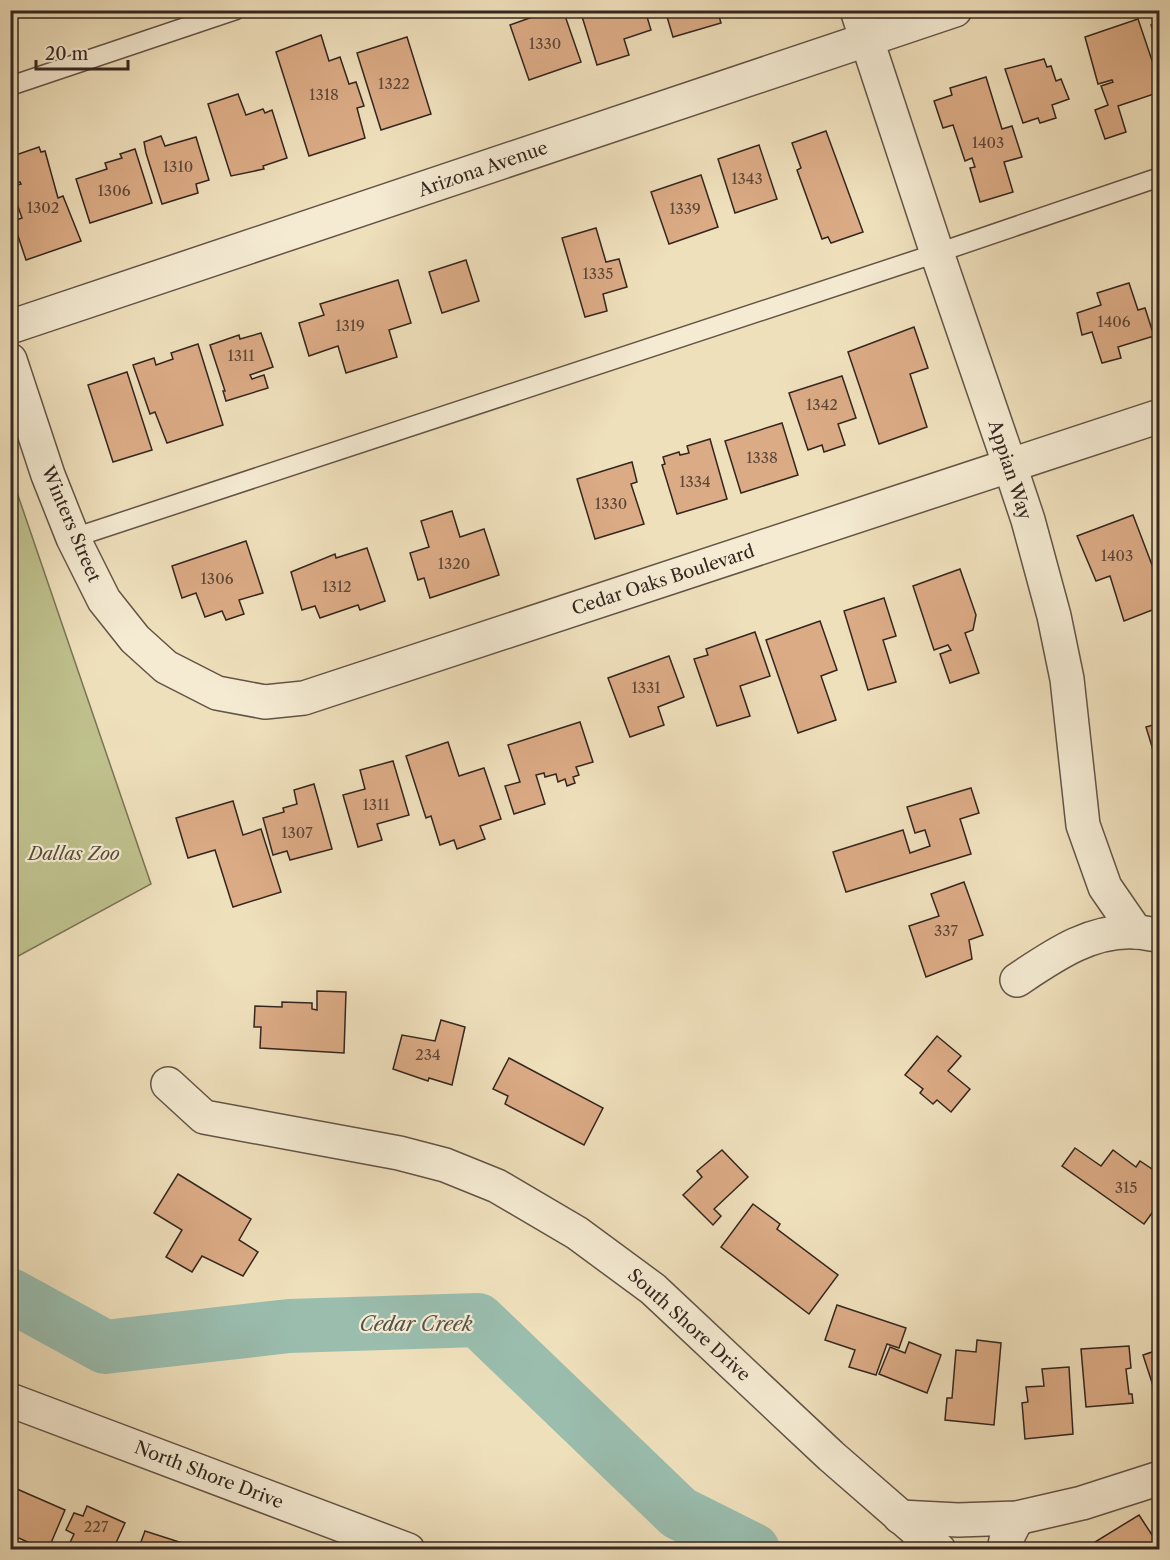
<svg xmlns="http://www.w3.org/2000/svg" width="1170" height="1560" viewBox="0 0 1170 1560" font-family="'Libre Caslon Text',serif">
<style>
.green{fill:#bfc18d;stroke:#7a7456;stroke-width:1.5}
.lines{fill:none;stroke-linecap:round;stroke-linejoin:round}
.river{stroke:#9abdae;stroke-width:54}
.building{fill:#dbab85;stroke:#34261f;stroke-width:1.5}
.lane-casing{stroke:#635446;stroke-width:21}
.street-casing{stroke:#635446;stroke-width:36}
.lane{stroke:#f5ebd3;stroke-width:18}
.street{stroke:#f5ebd3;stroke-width:33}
.labels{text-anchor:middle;stroke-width:4.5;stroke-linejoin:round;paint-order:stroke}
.number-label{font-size:15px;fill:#5e4738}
.street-label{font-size:18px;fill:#34261f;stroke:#f5ebd3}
.park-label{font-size:18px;font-style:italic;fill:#574d3a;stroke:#f5ebd3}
.water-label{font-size:20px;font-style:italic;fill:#53534a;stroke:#f5ebd3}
</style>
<rect width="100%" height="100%" fill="#efe0bc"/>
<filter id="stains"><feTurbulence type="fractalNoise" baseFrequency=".00333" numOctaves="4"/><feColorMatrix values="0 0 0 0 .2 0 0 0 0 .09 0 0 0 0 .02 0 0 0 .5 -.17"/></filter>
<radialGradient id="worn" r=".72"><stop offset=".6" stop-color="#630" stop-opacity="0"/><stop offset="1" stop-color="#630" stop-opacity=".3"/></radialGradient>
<!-- green -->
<path class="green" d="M 10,472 L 151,884 L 11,960 L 10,960 Z"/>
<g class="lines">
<!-- river -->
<path class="river" d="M 10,1295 L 105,1347 L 289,1326 L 478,1320 L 679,1513 L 753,1550"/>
</g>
<!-- building -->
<g class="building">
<path d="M 552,10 L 563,10 L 581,62 L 529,80 L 510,25 Z"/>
<path d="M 580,10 L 645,10 L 651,30 L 624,39 L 629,55 L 597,65 Z"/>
<path d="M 665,10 L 743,10 L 719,16 L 721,23 L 673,37 Z"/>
<path d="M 1138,19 L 1160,84 L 1160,92 L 1118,106 L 1126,132 L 1105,139 L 1095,110 L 1108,105 L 1101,86 L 1113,82 L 1112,80 L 1098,84 L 1085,37 Z"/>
<path d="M 1160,22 L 1160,50 L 1151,25 Z"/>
<path d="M 321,35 L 329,61 L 340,57 L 349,84 L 356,82 L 364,106 L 357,108 L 365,138 L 309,156 L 276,52 Z"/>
<path d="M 407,37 L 431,114 L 381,130 L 357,53 Z"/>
<path d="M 1044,59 L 1047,67 L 1051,66 L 1056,81 L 1061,79 L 1069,99 L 1052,105 L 1056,118 L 1040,123 L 1038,118 L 1023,123 L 1005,69 Z"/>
<path d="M 986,77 L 1002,129 L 1012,126 L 1022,157 L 1004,162 L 1013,192 L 980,202 L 970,168 L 975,167 L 972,158 L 965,161 L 953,125 L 943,128 L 934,101 L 952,95 L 950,88 Z"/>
<path d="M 238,94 L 246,115 L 263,109 L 265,113 L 272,110 L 287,158 L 263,166 L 264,169 L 231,176 L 208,104 Z"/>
<path d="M 826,131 L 863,232 L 831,243 L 828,237 L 822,239 L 797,170 L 801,168 L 792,143 Z"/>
<path d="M 161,136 L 165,146 L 196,137 L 209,180 L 196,184 L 198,193 L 162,204 L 146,153 L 144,142 Z"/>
<path d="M 759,145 L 777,199 L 735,213 L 718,159 Z"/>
<path d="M 39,147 L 41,152 L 45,151 L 58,198 L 63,196 L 81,241 L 26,260 L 13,221 L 22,218 L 11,187 L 21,184 L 20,182 L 15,184 L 13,178 L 10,179 L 10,157 Z"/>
<path d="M 135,149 L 152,203 L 90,223 L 76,179 L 107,169 L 105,163 L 122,158 L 120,154 Z"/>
<path d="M 701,175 L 718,227 L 669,244 L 651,192 Z"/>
<path d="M 596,228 L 606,262 L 619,259 L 627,287 L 603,294 L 607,311 L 585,317 L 562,238 Z"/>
<path d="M 466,260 L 479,301 L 442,313 L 429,272 Z"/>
<path d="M 398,280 L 411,323 L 389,330 L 397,357 L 346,373 L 338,346 L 309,356 L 299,323 L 324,315 L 320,304 Z"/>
<path d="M 1129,283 L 1138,310 L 1145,308 L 1154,336 L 1118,347 L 1121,358 L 1102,363 L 1092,332 L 1082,335 L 1077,313 L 1101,305 L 1097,293 Z"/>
<path d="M 914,327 L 928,368 L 910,374 L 927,427 L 879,444 L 848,352 Z"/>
<path d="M 261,333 L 273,367 L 250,375 L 252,379 L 264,375 L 268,388 L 226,401 L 223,391 L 225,391 L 210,345 L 239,335 L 240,339 Z"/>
<path d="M 198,344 L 223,425 L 167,443 L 155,412 L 150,414 L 133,365 L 154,358 L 156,365 L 173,359 L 171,353 Z"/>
<path d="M 127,372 L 152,450 L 113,462 L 88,385 Z"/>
<path d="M 842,376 L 856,418 L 838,424 L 845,445 L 824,452 L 822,445 L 808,450 L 789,393 Z"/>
<path d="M 782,423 L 798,475 L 741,493 L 725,441 Z"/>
<path d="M 710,439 L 727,499 L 677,514 L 662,465 L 665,464 L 663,457 L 679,452 L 680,455 L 689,453 L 687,446 Z"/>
<path d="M 632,462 L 637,482 L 631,484 L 644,524 L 595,539 L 577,479 Z"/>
<path d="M 452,511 L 460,537 L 484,529 L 499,575 L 430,598 L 424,578 L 418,580 L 410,553 L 429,547 L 421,521 Z"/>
<path d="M 1133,515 L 1160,586 L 1160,607 L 1124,621 L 1110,576 L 1096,581 L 1077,536 Z"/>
<path d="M 246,541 L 263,593 L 239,600 L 244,614 L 226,620 L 222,611 L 205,617 L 196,593 L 182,598 L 172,566 Z"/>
<path d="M 367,548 L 385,601 L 360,610 L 358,605 L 320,618 L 315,606 L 302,610 L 291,572 L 335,554 L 336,558 Z"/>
<path d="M 960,569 L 976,615 L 973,630 L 965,633 L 979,673 L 950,683 L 940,654 L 951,650 L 948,645 L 934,650 L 913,586 Z"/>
<path d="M 884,598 L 896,636 L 883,640 L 896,682 L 868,690 L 844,611 Z"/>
<path d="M 820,621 L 837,670 L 821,676 L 836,720 L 798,733 L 766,640 Z"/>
<path d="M 755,632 L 770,676 L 740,686 L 750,716 L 717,726 L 694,659 L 708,655 L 706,649 Z"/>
<path d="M 669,656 L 684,697 L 658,707 L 664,725 L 630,737 L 608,678 Z"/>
<path d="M 580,722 L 593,762 L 576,767 L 579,775 L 573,777 L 575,783 L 567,786 L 565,779 L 558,782 L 556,774 L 545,777 L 544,773 L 536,775 L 545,804 L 514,814 L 505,786 L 520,782 L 508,745 Z"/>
<path d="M 1160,723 L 1160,773 L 1146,727 Z"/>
<path d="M 448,742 L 459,776 L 484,768 L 501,819 L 480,826 L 485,839 L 457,849 L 454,840 L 440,845 L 431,816 L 426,818 L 406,756 Z"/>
<path d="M 393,761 L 409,815 L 377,824 L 382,840 L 358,847 L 343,795 L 365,789 L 360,770 Z"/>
<path d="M 314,784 L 332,849 L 290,860 L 287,851 L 273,855 L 263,818 L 284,812 L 283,808 L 297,804 L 294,790 Z"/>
<path d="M 971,788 L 979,813 L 960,819 L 971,854 L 846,892 L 833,852 L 903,830 L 910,853 L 930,846 L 925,830 L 915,833 L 907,807 Z"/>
<path d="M 233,801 L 243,835 L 261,829 L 281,892 L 233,907 L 215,850 L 188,858 L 176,818 Z"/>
<path d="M 964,882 L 983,935 L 969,940 L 972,959 L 926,977 L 909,926 L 939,916 L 931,894 Z"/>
<path d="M 317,991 L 346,992 L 344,1053 L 260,1048 L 261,1027 L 254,1027 L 255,1006 L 282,1007 L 282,1002 L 312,1003 L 312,1009 L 317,1010 Z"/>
<path d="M 441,1020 L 465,1027 L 452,1085 L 429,1078 L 428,1081 L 393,1069 L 402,1035 L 435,1041 Z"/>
<path d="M 937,1036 L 961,1056 L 948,1071 L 970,1089 L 951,1112 L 937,1100 L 933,1104 L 920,1093 L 923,1089 L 905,1075 Z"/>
<path d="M 509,1058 L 603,1108 L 584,1145 L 505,1104 L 508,1096 L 493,1089 Z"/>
<path d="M 1075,1148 L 1101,1166 L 1113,1150 L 1136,1167 L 1140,1161 L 1155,1171 L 1153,1175 L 1160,1180 L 1160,1186 L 1156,1190 L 1160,1192 L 1160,1202 L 1144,1224 L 1062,1166 Z"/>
<path d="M 722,1150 L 748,1177 L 714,1209 L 721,1216 L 713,1225 L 683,1195 L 702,1177 L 697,1171 Z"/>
<path d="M 178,1174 L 251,1219 L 239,1240 L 258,1252 L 243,1276 L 202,1256 L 192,1272 L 166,1257 L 182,1230 L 154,1213 Z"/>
<path d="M 753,1204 L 780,1224 L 777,1229 L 838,1275 L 809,1314 L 721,1247 Z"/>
<path d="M 837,1305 L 906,1328 L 899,1348 L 887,1344 L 876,1375 L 849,1367 L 855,1350 L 825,1340 Z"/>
<path d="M 977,1340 L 1001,1343 L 994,1425 L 945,1420 L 947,1398 L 952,1398 L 956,1350 L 976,1352 Z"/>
<path d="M 909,1342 L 941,1355 L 927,1393 L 879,1374 L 890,1347 L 905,1353 Z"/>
<path d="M 1129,1346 L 1131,1368 L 1126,1369 L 1129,1394 L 1132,1394 L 1133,1403 L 1086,1407 L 1081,1349 Z"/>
<path d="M 1158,1350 L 1160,1353 L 1160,1407 L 1143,1355 Z"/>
<path d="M 1069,1367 L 1073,1434 L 1025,1439 L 1022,1403 L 1028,1402 L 1026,1387 L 1044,1386 L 1042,1369 Z"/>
<path d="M 17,1489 L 65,1510 L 48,1550 L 45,1550 L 10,1534 L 10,1502 Z"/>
<path d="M 87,1506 L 125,1523 L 115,1545 L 123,1548 L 123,1550 L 67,1549 L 74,1534 L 66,1530 L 74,1513 L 83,1516 Z"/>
<path d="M 1139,1515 L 1154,1538 L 1159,1535 L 1160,1536 L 1160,1550 L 1082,1550 Z"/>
<path d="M 145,1531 L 198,1548 L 198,1550 L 138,1550 Z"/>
</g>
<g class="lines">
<defs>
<g id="lane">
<path d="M 10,86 L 236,10"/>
<path d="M 73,538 L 937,253 L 1160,177"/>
</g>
<g id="street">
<path d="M 857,10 L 937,253 L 1010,466 L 1028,520 L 1054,616 L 1067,679 L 1083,825 L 1105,887 L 1136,932"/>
<path d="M 10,327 L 955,10"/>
<path d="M 10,360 L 48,475 L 73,538 L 104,600 L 135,639 L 166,667 L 217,693 L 265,702 L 304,698 L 1160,416"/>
<path d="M 1017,980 C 1053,956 1091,929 1136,932 C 1144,932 1152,935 1160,935"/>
<path d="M 168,1084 L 204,1117 L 399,1153 L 445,1165 L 497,1186 L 577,1233 L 653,1289 L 831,1456 L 939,1550"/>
<path d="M 10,1400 L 408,1550"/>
<path d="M 900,1517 L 958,1520 L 1017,1518 L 1082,1503 L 1160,1478"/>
<path d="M 1004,1550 L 1006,1540 L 1017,1518"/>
</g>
</defs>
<!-- lane casing -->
<use href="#lane" class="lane-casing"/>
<!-- street casing -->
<use href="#street" class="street-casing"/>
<!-- lane -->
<use href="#lane" class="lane"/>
<!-- street -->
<use href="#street" class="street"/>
</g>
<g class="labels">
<!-- number labels -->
<g class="number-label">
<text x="545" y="49">1330</text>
<text x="394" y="89">1322</text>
<text x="324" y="100">1318</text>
<text x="988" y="148">1403</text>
<text x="178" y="172">1310</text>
<text x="747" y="184">1343</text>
<text x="114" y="196">1306</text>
<text x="43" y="213">1302</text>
<text x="685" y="214">1339</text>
<text x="598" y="279">1335</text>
<text x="1114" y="327">1406</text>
<text x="350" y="331">1319</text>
<text x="241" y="361">1311</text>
<text x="822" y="410">1342</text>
<text x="762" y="463">1338</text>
<text x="695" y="487">1334</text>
<text x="611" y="509">1330</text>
<text x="1117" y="561">1403</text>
<text x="454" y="569">1320</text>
<text x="217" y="584">1306</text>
<text x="337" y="592">1312</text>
<text x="646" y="693">1331</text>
<text x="376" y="810">1311</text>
<text x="297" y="838">1307</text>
<text x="946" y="936">337</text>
<text x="428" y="1060">234</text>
<text x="1126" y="1193">315</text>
<text x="96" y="1532">227</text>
</g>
<!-- street labels -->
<g class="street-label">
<text transform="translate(483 169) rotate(-19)" y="6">Arizona Avenue</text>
<text transform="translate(1010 470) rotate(72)" y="6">Appian Way</text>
<text transform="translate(71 524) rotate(67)" y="6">Winters Street</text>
<text transform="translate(663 580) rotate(-18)" y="6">Cedar Oaks Boulevard</text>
<text transform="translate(689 1325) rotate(42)" y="6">South Shore Drive</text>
<text transform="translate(209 1475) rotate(21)" y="6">North Shore Drive</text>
</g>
<!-- park labels -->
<g class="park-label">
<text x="74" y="860">Dallas Zoo</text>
</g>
<!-- water labels -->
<g class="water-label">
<text x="416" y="1331">Cedar Creek</text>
</g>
</g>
<!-- margin -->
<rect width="1170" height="1560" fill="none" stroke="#efe0bc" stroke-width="36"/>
<rect x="12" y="12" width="1146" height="1536" fill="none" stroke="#34261f" stroke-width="3"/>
<rect x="18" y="18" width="1134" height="1524" fill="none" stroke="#34261f" stroke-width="1.5"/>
<!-- scale -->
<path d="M36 60v9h92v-9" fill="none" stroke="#34261f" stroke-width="3"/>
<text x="45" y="60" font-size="18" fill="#34261f" stroke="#f5ebd3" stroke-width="4.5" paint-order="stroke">20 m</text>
<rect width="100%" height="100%" filter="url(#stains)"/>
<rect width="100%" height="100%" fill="url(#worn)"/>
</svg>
